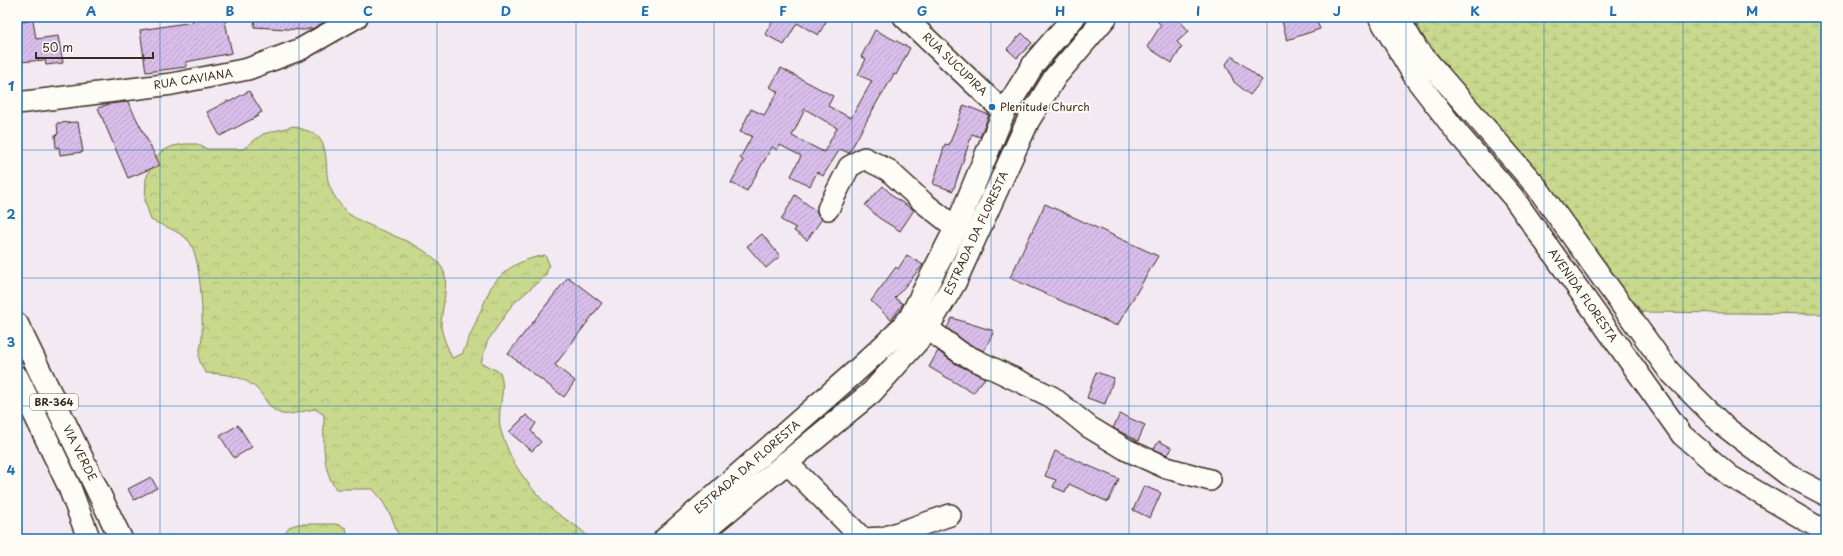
<svg xmlns="http://www.w3.org/2000/svg" width="1843" height="556" viewBox="0 0 1843 556" font-family="'Playpen Sans',sans-serif">
<style>
.forest{fill:url(#forest-crowns);stroke:#828155}
.wetland{fill:url(#wetland-marsh);stroke:#828155}
.building{fill:url(#building-hatch);stroke:#3b2a1e;fill-rule:evenodd}
.lines{fill:none;stroke-linecap:round;stroke-linejoin:round}
.minor-casing{stroke:#3b2a1e;stroke-width:24}
.major-casing{stroke:#3b2a1e;stroke-width:25}
.minor{stroke:#fdfcf7;stroke-width:21}
.major{stroke:#fdfcf7;stroke-width:22}
.grid{fill:none;stroke:#1f6fb2;stroke-width:1;stroke-opacity:0.55}
.poi-dot{fill:#1f6fb2;stroke:#fdfcf7;stroke-width:1.5}
.labels{text-anchor:middle;stroke-width:4;stroke-linejoin:round;paint-order:stroke}
.shield{fill:#fdfcf7;stroke:#75695f;stroke-width:1}
.shield-label{font-size:10px;font-weight:bold;fill:#3b2a1e}
.street-label{font-size:11px;fill:#3b2a1e;stroke:#fdfcf7}
.poi-label{font-size:11px;fill:#3b2a1e;stroke:#fdfcf7;text-anchor:start}
.neatline{fill:none;stroke:#1f6fb2;stroke-width:1.5}
.grid-label{font-size:13px;text-anchor:middle;font-weight:bold;fill:#1f6fb2}
</style>
<defs>
<pattern id="forest-crowns" width="20" height="18" patternUnits="userSpaceOnUse"><rect width="20" height="18" fill="#c8d88c"/><path d="M2 6a3 3 0 1 1 6 0M12 15a3 3 0 1 1 6 0" fill="none" stroke="#adba78"/></pattern>
<pattern id="wetland-marsh" width="20" height="14" patternUnits="userSpaceOnUse"><rect width="20" height="14" fill="#c8d88c"/><path d="M1 5h8M5 5V1M11 12h8M15 12V8" fill="none" stroke="#adba78"/></pattern>
<pattern id="building-hatch" width="6" height="6" patternUnits="userSpaceOnUse"><rect width="6" height="6" fill="#d9bdeb"/><path d="M-1 1l2-2M0 6l6-6M5 7l2-2" fill="none" stroke="#bba3c9"/></pattern>
</defs>
<rect width="100%" height="100%" fill="#f2e9f3"/>
<filter id="ink" filterUnits="userSpaceOnUse"><feTurbulence type="fractalNoise" baseFrequency=".025" numOctaves="2"/><feDisplacementMap in="SourceGraphic" scale="8" xChannelSelector="R" yChannelSelector="G"/><feConvolveMatrix kernelMatrix="1 2 1 2 8 2 1 2 1" color-interpolation-filters="sRGB"/></filter>
<g filter="url(#ink)">
<!-- forest -->
<g class="forest">
<path d="M 294,126 C 300,129 311,131 316,135 C 329,145 325,167 328,181 C 331,193 340,206 349,214 C 372,231 434,244 444,272 C 449,285 441,312 441,326 C 442,336 448,348 452,358 L 462,354 L 491,287 C 506,267 521,260 545,255 L 549,264 L 546,275 L 512,305 L 487,342 L 481,363 L 500,372 C 507,391 497,408 500,427 C 502,434 504,441 507,447 C 514,468 539,500 557,513 C 568,522 581,527 590,539 L 399,539 C 395,521 385,503 373,489 L 336,489 C 321,468 324,439 324,415 L 315,409 C 307,410 288,416 282,414 C 268,410 266,397 256,388 C 241,375 225,374 206,373 C 194,355 201,354 202,336 C 203,317 201,253 188,240 C 179,231 163,226 151,220 L 145,201 L 146,179 L 154,159 L 162,151 L 173,146 L 185,144 L 197,144 L 207,149 L 243,149 L 263,134 Z"/>
<path d="M 298,524 L 336,524 L 346,528 L 348,539 L 284,539 L 283,536 L 289,527 Z"/>
</g>
<!-- wetland -->
<path class="wetland" d="M 1433,17 L 1826,17 L 1826,314 L 1642,312 L 1415,26 Z"/>
<!-- building -->
<g class="building">
<path d="M 192,17 L 224,17 L 232,53 L 186,62 L 186,67 L 146,72 L 140,30 L 193,22 Z"/>
<path d="M 255,17 L 333,17 L 314,28 L 304,30 L 254,27 Z"/>
<path d="M 775,17 L 829,17 L 818,35 L 797,23 L 784,45 L 765,34 Z"/>
<path d="M 1153,17 L 1176,17 L 1189,31 L 1177,42 L 1182,47 L 1172,63 L 1147,47 L 1161,25 Z"/>
<path d="M 1281,17 L 1315,17 L 1320,29 L 1287,40 Z"/>
<path d="M 33,20 L 36,39 L 58,36 L 63,63 L 46,65 L 45,60 L 19,62 L 17,57 L 17,23 Z"/>
<path d="M 875,30 L 910,48 L 896,75 L 894,74 L 882,95 L 881,95 L 849,153 L 840,149 L 823,176 L 817,172 L 810,186 L 791,176 L 801,156 L 780,145 L 777,150 L 772,147 L 747,191 L 731,183 L 743,160 L 740,158 L 752,136 L 740,132 L 751,109 L 764,115 L 778,92 L 770,87 L 781,68 L 833,96 L 828,106 L 851,118 L 872,81 L 858,75 L 866,59 L 861,57 ZM 805,109 L 837,128 L 824,152 L 792,136 Z"/>
<path d="M 1022,33 L 1032,43 L 1017,58 L 1007,49 Z"/>
<path d="M 1232,56 L 1262,80 L 1250,95 L 1234,82 L 1226,64 Z"/>
<path d="M 249,91 L 262,112 L 258,114 L 258,116 L 220,136 L 207,112 L 228,101 L 229,102 Z"/>
<path d="M 128,102 L 160,165 L 128,178 L 98,108 L 109,104 Z"/>
<path d="M 964,105 L 989,115 L 980,137 L 972,134 L 953,191 L 933,184 L 945,144 L 949,145 Z"/>
<path d="M 78,122 L 83,152 L 60,155 L 59,147 L 56,148 L 55,135 L 58,134 L 57,123 Z"/>
<path d="M 883,186 L 895,198 L 914,210 L 900,231 L 879,218 L 865,205 Z"/>
<path d="M 795,195 L 816,211 L 822,219 L 807,240 L 794,231 L 796,228 L 781,220 Z"/>
<path d="M 1045,204 L 1158,256 L 1117,326 L 1010,278 Z"/>
<path d="M 762,234 L 780,256 L 766,268 L 747,246 Z"/>
<path d="M 907,255 L 923,265 L 895,298 L 903,304 L 891,320 L 871,301 L 896,267 L 898,269 Z"/>
<path d="M 568,277 L 602,303 L 555,365 L 575,381 L 564,397 L 508,354 Z"/>
<path d="M 952,318 L 994,331 L 984,351 L 967,343 L 947,328 Z"/>
<path d="M 938,351 L 956,364 L 985,378 L 973,393 L 929,367 Z"/>
<path d="M 1096,372 L 1114,378 L 1105,404 L 1087,398 Z"/>
<path d="M 1120,414 L 1145,425 L 1138,441 L 1113,428 Z"/>
<path d="M 526,415 L 536,423 L 531,431 L 541,442 L 532,451 L 509,432 Z"/>
<path d="M 238,425 L 252,447 L 234,458 L 220,436 Z"/>
<path d="M 1159,441 L 1172,448 L 1168,455 L 1154,449 Z"/>
<path d="M 1055,451 L 1119,479 L 1108,502 L 1069,484 L 1065,492 L 1053,487 L 1056,480 L 1045,476 Z"/>
<path d="M 151,477 L 157,488 L 134,500 L 128,489 Z"/>
<path d="M 1144,486 L 1161,493 L 1150,518 L 1133,510 Z"/>
</g>
<g class="lines">
<defs>
<g id="minor">
<path d="M 904,17 L 1004,112"/>
<path d="M 1379,17 L 1416,79 L 1459,135 L 1513,197 L 1682,435 L 1730,476 L 1826,532"/>
<path d="M 1398,17 L 1417,49 L 1536,186 L 1669,371 L 1724,426 L 1788,475 L 1826,495"/>
<path d="M 17,103 L 172,84 L 248,69 L 301,49 L 357,17"/>
<path d="M 828,209 L 849,167 L 864,158 L 888,170 L 924,203 L 956,228"/>
<path d="M 927,328 L 961,353 L 1052,397 L 1089,427 L 1127,450 L 1167,468 L 1210,480"/>
<path d="M 786,462 L 863,539 L 883,538 L 950,515"/>
</g>
<g id="major">
<path d="M 17,324 L 121,539"/>
<path d="M 17,377 L 69,486 L 89,539"/>
<path d="M 665,539 L 854,373 L 895,335 L 910,318 L 956,228 L 1004,112 L 1035,62 L 1074,17"/>
<path d="M 694,539 L 872,392 L 923,335 L 955,282 L 1028,121 L 1055,77 L 1106,17"/>
</g>
</defs>
<!-- minor casing -->
<use href="#minor" class="minor-casing"/>
<!-- major casing -->
<use href="#major" class="major-casing"/>
<!-- minor -->
<use href="#minor" class="minor"/>
<!-- major -->
<use href="#major" class="major"/>
</g>
</g>
<!-- grid -->
<path class="grid" d="M 160,17 L 160,539M 299,17 L 299,539M 437,17 L 437,539M 576,17 L 576,539M 714,17 L 714,539M 852,17 L 852,539M 991,17 L 991,539M 1129,17 L 1129,539M 1267,17 L 1267,539M 1406,17 L 1406,539M 1544,17 L 1544,539M 1683,17 L 1683,539M 17,150 L 1826,150M 17,278 L 1826,278M 17,406 L 1826,406"/>
<!-- markers -->
<circle class="poi-dot" cx="992" cy="107" r="4"/>
<g class="labels">
<!-- shield labels -->
<rect class="shield" x="30" y="394" width="48" height="16" rx="3"/>
<g class="shield-label">
<text x="54" y="406">BR-364</text>
</g>
<!-- street labels -->
<g class="street-label">
<text transform="translate(955 64) rotate(44)" y="4">RUA SUCUPIRA</text>
<text transform="translate(193 79) rotate(-9)" y="4">RUA CAVIANA</text>
<text transform="translate(976 233) rotate(-65)" y="4">ESTRADA DA FLORESTA</text>
<text transform="translate(1583 295) rotate(55)" y="4">AVENIDA FLORESTA</text>
<text transform="translate(80 453) rotate(63)" y="4">VIA VERDE</text>
<text transform="translate(747 467) rotate(-41)" y="4">ESTRADA DA FLORESTA</text>
</g>
<!-- poi labels -->
<g class="poi-label">
<text x="1000" y="111">Plenitude Church</text>
</g>
</g>
<!-- margin -->
<rect width="1843" height="556" fill="none" stroke="#fdfcf7" stroke-width="44"/>
<!-- scale -->
<path d="M36 52v6h117v-6" fill="none" stroke="#3b2a1e" stroke-width="2"/>
<text x="42" y="52" font-size="12" fill="#3b2a1e" stroke="#fdfcf7" stroke-width="3" paint-order="stroke">50 m</text>
<rect x="22" y="22" width="1799" height="512" class="neatline"/>
<g class="grid-label">
<text x="91" y="16">A</text>
<text x="230" y="16">B</text>
<text x="368" y="16">C</text>
<text x="506" y="16">D</text>
<text x="645" y="16">E</text>
<text x="783" y="16">F</text>
<text x="922" y="16">G</text>
<text x="1060" y="16">H</text>
<text x="1198" y="16">I</text>
<text x="1337" y="16">J</text>
<text x="1475" y="16">K</text>
<text x="1613" y="16">L</text>
<text x="1752" y="16">M</text>
<text x="11" y="91">1</text>
<text x="11" y="219">2</text>
<text x="11" y="347">3</text>
<text x="11" y="475">4</text>
</g>
</svg>
